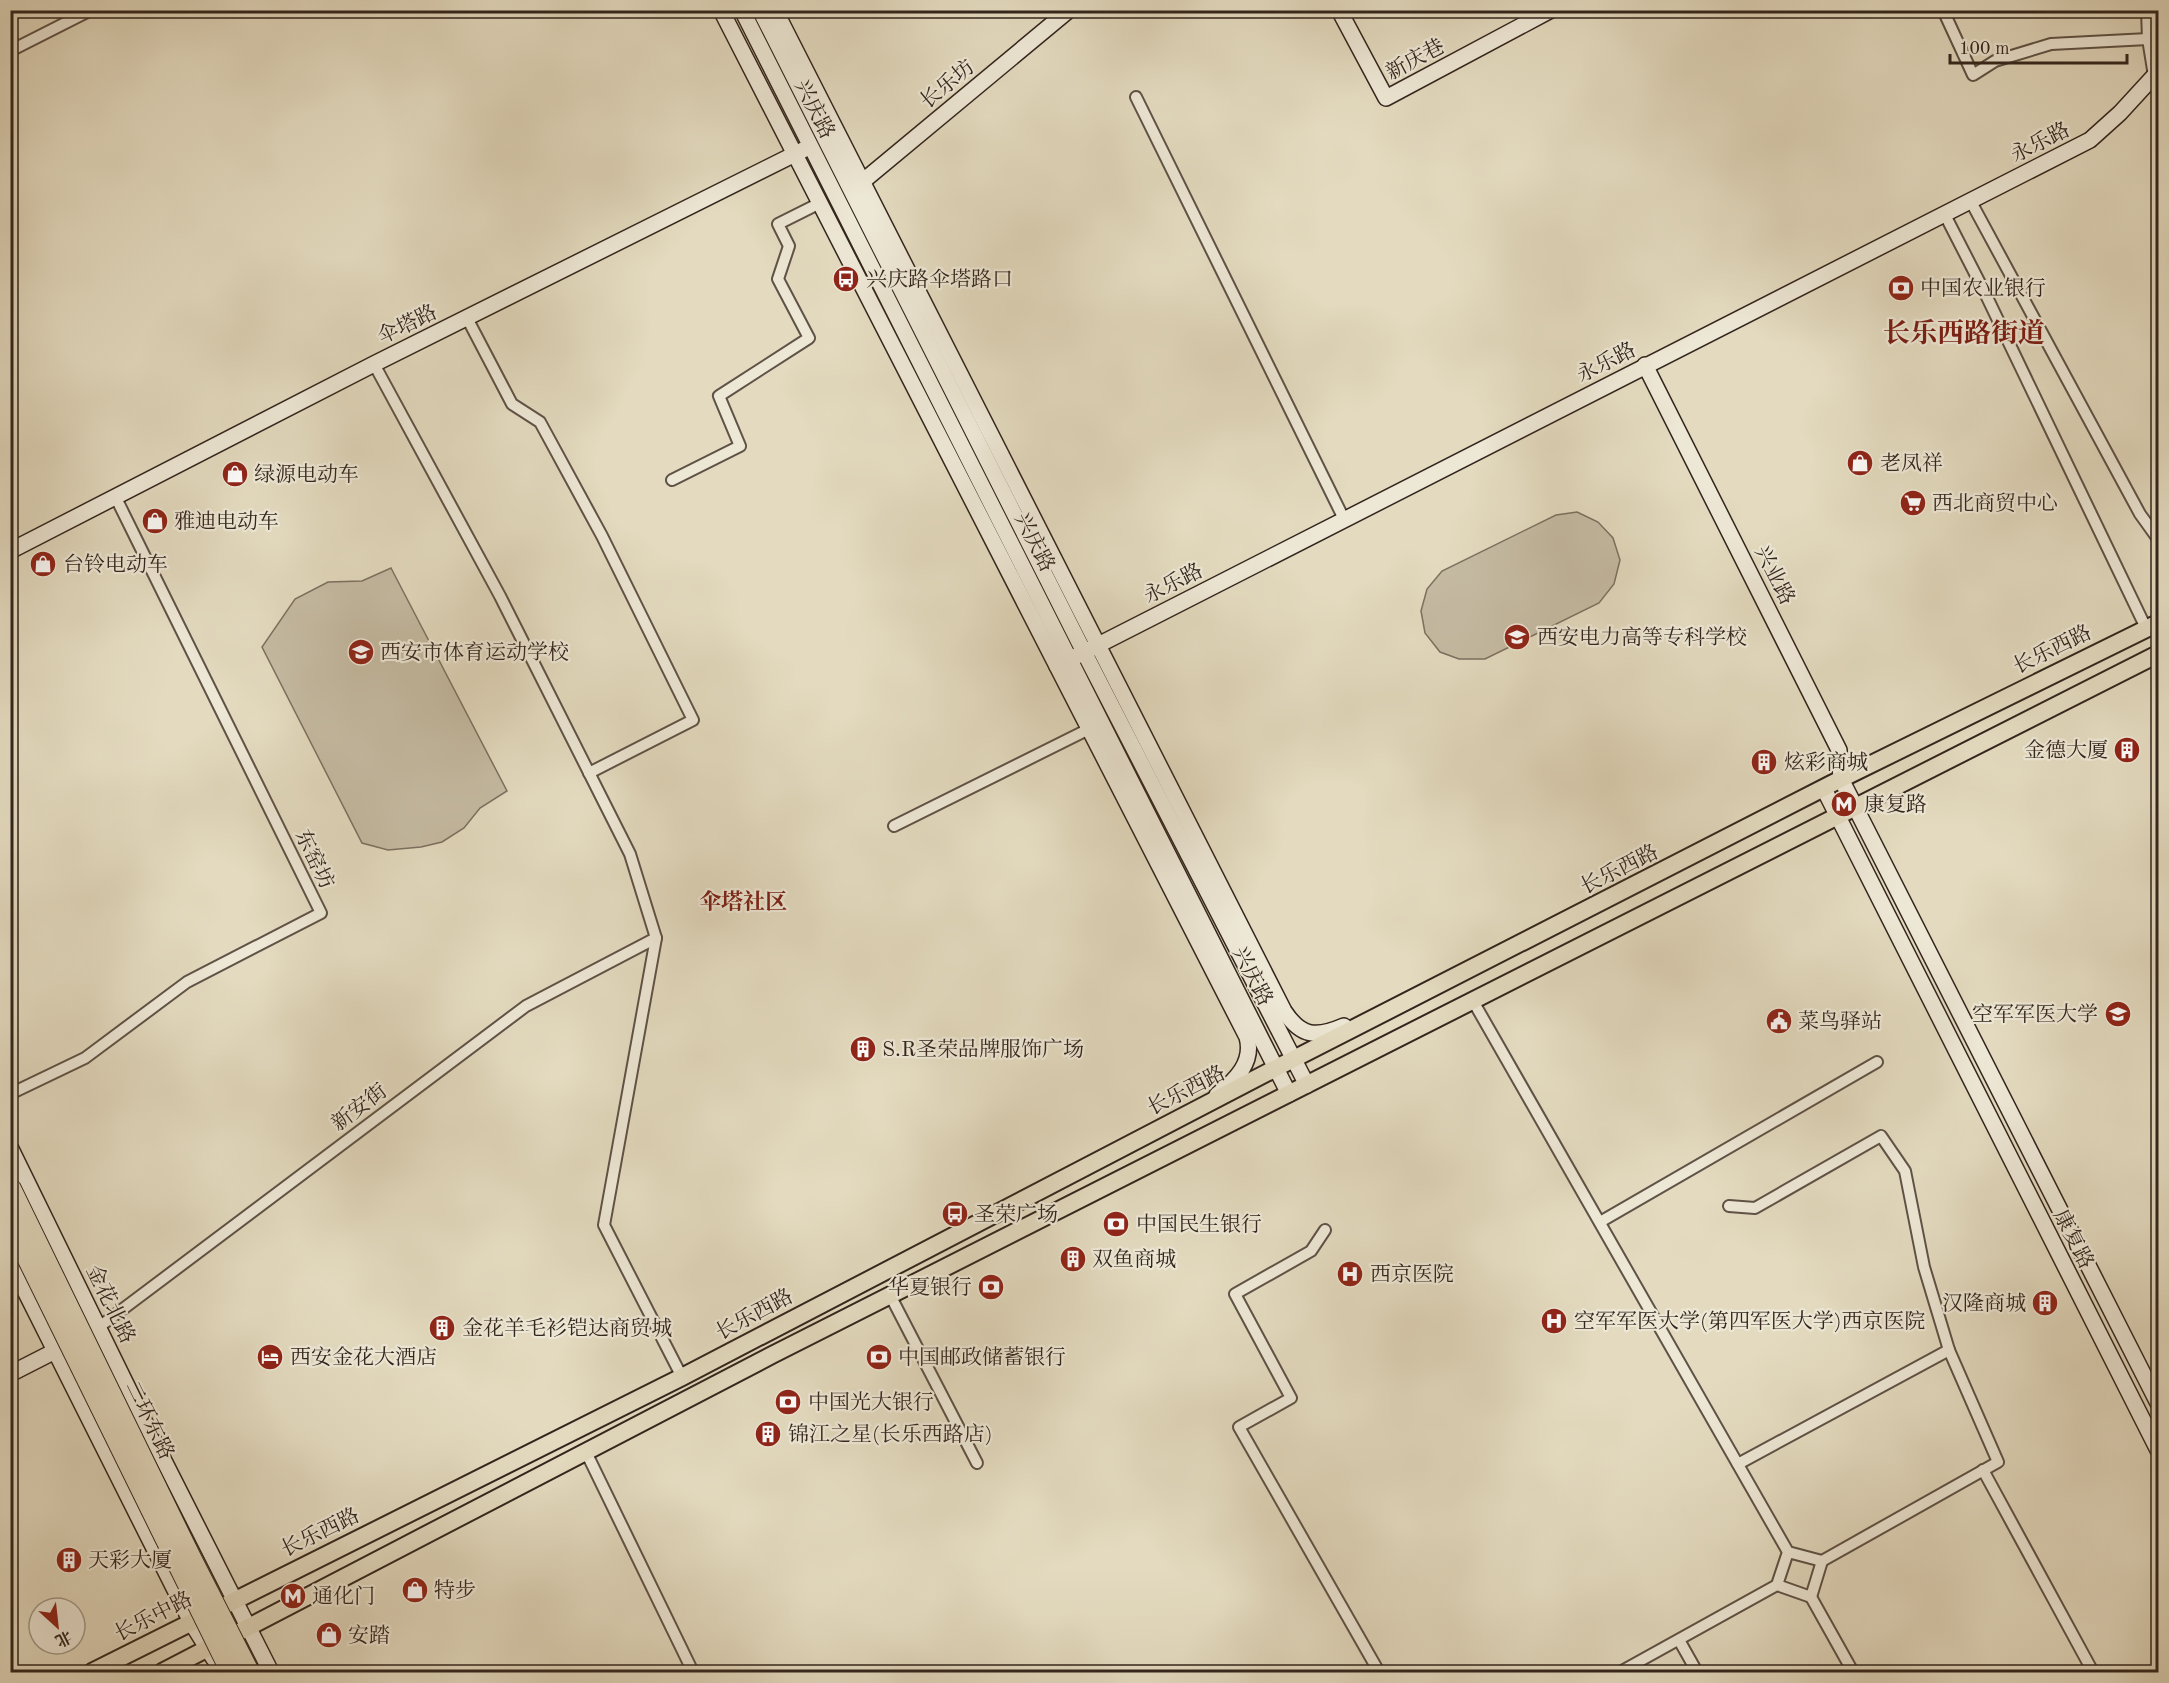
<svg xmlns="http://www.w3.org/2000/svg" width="2169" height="1683" viewBox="0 0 2169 1683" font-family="'Old Standard TT','Noto Serif SC',serif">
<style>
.green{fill:#c5bba3;stroke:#7c7060;stroke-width:1.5}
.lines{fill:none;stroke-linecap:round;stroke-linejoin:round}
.street-casing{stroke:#5f5246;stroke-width:14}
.secondary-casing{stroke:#33251d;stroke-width:18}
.primary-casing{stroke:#33251d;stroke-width:20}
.street{stroke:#ede7d5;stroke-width:10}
.secondary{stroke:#ede7d5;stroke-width:15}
.primary{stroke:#e3dabf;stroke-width:16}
.highway-bridge-casing{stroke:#33251d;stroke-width:22;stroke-linecap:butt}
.highway-bridge{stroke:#e3dabf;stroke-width:20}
.labels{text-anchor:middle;stroke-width:4.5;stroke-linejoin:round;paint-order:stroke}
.street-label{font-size:21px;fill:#33251d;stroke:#ede7d5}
.poi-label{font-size:21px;fill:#33251d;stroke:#ede7d5;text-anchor:start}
.neighbourhood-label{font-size:22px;font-weight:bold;fill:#7a1f14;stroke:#ede7d5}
.district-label{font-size:27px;font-weight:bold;fill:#7a1f14;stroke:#ede7d5}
</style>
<rect width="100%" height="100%" fill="#e3dabf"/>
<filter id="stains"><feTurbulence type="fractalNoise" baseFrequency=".00333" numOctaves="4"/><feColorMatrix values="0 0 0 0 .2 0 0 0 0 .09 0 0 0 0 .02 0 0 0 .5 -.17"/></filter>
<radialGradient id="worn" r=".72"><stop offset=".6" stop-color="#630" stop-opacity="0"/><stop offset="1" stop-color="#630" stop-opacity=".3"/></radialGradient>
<!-- green -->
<g class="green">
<path d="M 1577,512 L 1598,522 L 1613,538 L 1620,560 L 1614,584 L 1599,603 L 1485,659 L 1459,659 L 1440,652 L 1425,633 L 1421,611 L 1427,589 L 1442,571 L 1556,515 Z"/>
<path d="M 391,568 L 507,791 L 480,808 L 464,828 L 442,842 L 421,847 L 388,850 L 362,843 L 262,647 L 295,599 L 328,582 L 362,581 Z"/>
</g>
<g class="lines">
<defs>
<g id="street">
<path d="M 1943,10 L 1973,75 L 1995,61 L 2051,44 L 2148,39"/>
<path d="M 2147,10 L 2148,39 L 2154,76"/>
<path d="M 10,51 L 91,10"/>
<path d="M 1136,97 L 1344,519"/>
<path d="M 1970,200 L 2140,514 L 2158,539"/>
<path d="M 1944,213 L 1985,293 L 2146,628"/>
<path d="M 467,318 L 512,404 L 540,422 L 602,536 L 693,720 L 589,773"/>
<path d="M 374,364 L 500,596 L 630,854 L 656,938 L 604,1225 L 682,1377"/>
<path d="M 672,480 L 740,446 L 719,396 L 809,338 L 778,279 L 789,246 L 778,224 L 820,203"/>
<path d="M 894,826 L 1089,729"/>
<path d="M 1473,1001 L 1788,1552 L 1822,1561 L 1811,1597 L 1777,1585 L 1788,1552"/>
<path d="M 10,1094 L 85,1058 L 187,982 L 321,913 L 116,498"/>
<path d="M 1729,1206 L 1755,1208 L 1881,1136 L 1905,1171 L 1924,1267 L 1949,1350 L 1738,1464"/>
<path d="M 1600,1222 L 1877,1062"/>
<path d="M 1325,1230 L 1311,1251 L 1235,1294 L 1291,1398 L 1239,1427 L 1379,1672"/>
<path d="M 890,1295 L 977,1463"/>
<path d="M 99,1327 L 526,1006 L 656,938"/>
<path d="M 586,1452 L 693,1672"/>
<path d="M 1983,1470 L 2093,1672"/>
<path d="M 1822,1561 L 1998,1462 L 1949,1350"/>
<path d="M 1811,1597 L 1853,1672"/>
<path d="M 1679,1640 L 1697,1672"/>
<path d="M 1620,1672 L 1777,1585"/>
</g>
<g id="secondary">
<path d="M 721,10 L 1247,1037 C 1254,1062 1236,1080 1217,1095"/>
<path d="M 742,10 L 1289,1094"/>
<path d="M 760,10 L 1084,652 L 1307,1085"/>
<path d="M 775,10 L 1284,1011 C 1301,1037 1316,1038 1344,1026"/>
<path d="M 1339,10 L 1386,98 L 1551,10"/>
<path d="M 856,187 L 1069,10"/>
<path d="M 1645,365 L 1839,750 L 1841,779 L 2158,1403"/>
<path d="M 10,551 L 374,364 L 803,150"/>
<path d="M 1057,666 L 2090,140 L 2120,113 L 2154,76 L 2158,74"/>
<path d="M 1824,789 L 2158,1450"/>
<path d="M 10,1147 L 153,1439 L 271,1672"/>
<path d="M 10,1261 L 191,1622 L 214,1659"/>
<path d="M 10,1374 L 57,1350"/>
</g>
<g id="primary">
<path d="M 92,1672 L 682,1377 L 1276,1068 L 1841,779 L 2158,623"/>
<path d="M 162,1672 L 772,1355 L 2158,654"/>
</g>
</defs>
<!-- street casing -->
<use href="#street" class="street-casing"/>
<!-- secondary casing -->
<use href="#secondary" class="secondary-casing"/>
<!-- primary casing -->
<use href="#primary" class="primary-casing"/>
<!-- street -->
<use href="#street" class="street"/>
<!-- secondary -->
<use href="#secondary" class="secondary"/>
<!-- primary -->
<use href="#primary" class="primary"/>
<defs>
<g id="highway-bridge">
<path d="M 10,1187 L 190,1556 L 249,1672"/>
<path d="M 10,1223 L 231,1672"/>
</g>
</defs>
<!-- highway-bridge casing -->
<use href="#highway-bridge" class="highway-bridge-casing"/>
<!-- highway-bridge -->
<use href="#highway-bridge" class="highway-bridge"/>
</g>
<!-- icons -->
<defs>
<symbol id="bus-disc" viewBox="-11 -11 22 22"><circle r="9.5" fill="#8f2418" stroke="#ede7d5"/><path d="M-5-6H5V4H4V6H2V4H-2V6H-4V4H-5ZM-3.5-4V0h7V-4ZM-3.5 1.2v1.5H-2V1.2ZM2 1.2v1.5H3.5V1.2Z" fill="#fff"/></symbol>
<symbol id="bank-disc" viewBox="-11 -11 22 22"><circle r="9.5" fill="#8f2418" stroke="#ede7d5"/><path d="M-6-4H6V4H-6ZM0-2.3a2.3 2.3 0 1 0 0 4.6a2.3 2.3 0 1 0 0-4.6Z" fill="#fff"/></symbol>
<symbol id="shop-disc" viewBox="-11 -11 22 22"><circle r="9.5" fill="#8f2418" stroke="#ede7d5"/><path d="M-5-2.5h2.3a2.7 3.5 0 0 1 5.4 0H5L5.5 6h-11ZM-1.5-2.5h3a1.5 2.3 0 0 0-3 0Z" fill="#fff"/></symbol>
<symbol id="supermarket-disc" viewBox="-11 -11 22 22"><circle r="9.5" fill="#8f2418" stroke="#ede7d5"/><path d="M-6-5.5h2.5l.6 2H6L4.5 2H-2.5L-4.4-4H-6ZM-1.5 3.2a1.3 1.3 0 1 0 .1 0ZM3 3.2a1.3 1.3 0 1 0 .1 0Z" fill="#fff"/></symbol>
<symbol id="university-disc" viewBox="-11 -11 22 22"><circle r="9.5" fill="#8f2418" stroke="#ede7d5"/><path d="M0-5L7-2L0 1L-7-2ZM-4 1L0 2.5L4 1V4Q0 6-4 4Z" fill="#fff"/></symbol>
<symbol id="school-disc" viewBox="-11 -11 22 22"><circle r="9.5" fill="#8f2418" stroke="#ede7d5"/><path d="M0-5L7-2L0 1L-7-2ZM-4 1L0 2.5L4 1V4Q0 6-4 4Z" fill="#fff"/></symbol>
<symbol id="building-disc" viewBox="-11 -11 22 22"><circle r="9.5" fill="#8f2418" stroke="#ede7d5"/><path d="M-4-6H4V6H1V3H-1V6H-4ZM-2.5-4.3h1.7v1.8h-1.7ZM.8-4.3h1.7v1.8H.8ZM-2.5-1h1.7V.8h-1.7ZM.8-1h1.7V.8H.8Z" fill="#fff"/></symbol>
<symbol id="metro-disc" viewBox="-11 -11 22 22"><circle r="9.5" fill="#8f2418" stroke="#ede7d5"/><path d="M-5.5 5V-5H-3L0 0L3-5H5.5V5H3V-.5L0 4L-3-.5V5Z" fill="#fff"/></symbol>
<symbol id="civic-disc" viewBox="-11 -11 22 22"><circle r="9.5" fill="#8f2418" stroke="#ede7d5"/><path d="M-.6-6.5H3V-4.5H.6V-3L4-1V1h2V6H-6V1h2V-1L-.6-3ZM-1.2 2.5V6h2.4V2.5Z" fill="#fff"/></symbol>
<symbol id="hospital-disc" viewBox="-11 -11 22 22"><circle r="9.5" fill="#8f2418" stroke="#ede7d5"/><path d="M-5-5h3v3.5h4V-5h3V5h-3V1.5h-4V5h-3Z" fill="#fff"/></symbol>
<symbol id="hotel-disc" viewBox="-11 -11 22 22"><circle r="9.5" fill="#8f2418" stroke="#ede7d5"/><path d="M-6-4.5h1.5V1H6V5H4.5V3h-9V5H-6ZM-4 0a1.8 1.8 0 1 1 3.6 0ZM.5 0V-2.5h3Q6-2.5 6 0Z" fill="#fff"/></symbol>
</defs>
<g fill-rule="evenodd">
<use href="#bus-disc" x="831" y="264" width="30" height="30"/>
<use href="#bank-disc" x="1886" y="273" width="30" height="30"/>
<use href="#shop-disc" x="1845" y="448" width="30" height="30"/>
<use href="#shop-disc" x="220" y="459" width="30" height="30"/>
<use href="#supermarket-disc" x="1898" y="488" width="30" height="30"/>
<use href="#shop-disc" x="140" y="506" width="30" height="30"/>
<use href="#shop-disc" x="28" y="549" width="30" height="30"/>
<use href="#university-disc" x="1502" y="622" width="30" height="30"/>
<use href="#school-disc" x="346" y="637" width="30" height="30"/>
<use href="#building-disc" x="2112" y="735" width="30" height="30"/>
<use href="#building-disc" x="1749" y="747" width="30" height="30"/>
<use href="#metro-disc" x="1829" y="789" width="30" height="30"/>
<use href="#university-disc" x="2103" y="999" width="30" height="30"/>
<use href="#civic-disc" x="1764" y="1006" width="30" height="30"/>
<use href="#building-disc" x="848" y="1034" width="30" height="30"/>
<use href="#bus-disc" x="940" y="1199" width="30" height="30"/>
<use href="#bank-disc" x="1101" y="1209" width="30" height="30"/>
<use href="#building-disc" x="1058" y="1244" width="30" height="30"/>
<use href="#hospital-disc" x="1335" y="1259" width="30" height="30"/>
<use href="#bank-disc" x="976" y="1272" width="30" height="30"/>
<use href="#building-disc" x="2030" y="1288" width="30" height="30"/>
<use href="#hospital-disc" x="1539" y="1306" width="30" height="30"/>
<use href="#building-disc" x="427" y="1313" width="30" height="30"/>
<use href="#hotel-disc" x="255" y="1342" width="30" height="30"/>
<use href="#bank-disc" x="864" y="1342" width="30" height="30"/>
<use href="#bank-disc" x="773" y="1387" width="30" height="30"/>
<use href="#building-disc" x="753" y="1419" width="30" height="30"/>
<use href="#building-disc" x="54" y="1545" width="30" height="30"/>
<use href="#shop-disc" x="400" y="1575" width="30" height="30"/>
<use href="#metro-disc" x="278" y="1581" width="30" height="30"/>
<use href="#shop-disc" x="314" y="1620" width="30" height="30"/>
</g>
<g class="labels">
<!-- street labels -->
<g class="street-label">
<text transform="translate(1415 59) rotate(-28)" y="7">新庆巷</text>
<text transform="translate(947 84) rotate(-40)" y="7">长乐坊</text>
<text transform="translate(815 109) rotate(63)" y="7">兴庆路</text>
<text transform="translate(2040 142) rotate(-27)" y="7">永乐路</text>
<text transform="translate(407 324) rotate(-26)" y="7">伞塔路</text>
<text transform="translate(1606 362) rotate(-27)" y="7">永乐路</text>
<text transform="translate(1035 542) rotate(63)" y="7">兴庆路</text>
<text transform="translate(1775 575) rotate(63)" y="7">兴业路</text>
<text transform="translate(1173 583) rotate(-27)" y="7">永乐路</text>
<text transform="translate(2052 649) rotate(-26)" y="7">长乐西路</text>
<text transform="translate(315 859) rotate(64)" y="7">东窑坊</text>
<text transform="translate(1619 869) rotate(-27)" y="7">长乐西路</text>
<text transform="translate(1253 976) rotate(63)" y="7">兴庆路</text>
<text transform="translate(1186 1090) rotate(-27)" y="7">长乐西路</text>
<text transform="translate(359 1107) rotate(-37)" y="7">新安街</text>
<text transform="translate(2074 1239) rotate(63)" y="7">康复路</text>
<text transform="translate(111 1304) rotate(64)" y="7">金花北路</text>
<text transform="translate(754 1314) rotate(-28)" y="7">长乐西路</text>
<text transform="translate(150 1420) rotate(64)" y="7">二环东路</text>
<text transform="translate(320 1532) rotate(-26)" y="7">长乐西路</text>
<text transform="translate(153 1616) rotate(-27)" y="7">长乐中路</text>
</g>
<!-- poi labels -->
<g class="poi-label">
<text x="866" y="286">兴庆路伞塔路口</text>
<text x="1920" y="295">中国农业银行</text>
<text x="1880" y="470">老凤祥</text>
<text x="254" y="481">绿源电动车</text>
<text x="1932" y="510">西北商贸中心</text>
<text x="174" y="528">雅迪电动车</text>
<text x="63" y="571">台铃电动车</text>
<text x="1537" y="644">西安电力高等专科学校</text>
<text x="380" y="659">西安市体育运动学校</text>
<text x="2108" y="757" text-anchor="end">金德大厦</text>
<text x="1784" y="769">炫彩商城</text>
<text x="1864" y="811">康复路</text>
<text x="2098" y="1021" text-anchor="end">空军军医大学</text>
<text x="1798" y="1028">菜鸟驿站</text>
<text x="882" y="1056">S.R圣荣品牌服饰广场</text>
<text x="974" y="1221">圣荣广场</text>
<text x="1136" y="1231">中国民生银行</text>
<text x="1092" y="1266">双鱼商城</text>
<text x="1370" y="1281">西京医院</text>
<text x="972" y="1294" text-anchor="end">华夏银行</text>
<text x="2026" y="1310" text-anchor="end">汉隆商城</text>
<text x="1574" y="1328">空军军医大学(第四军医大学)西京医院</text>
<text x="462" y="1335">金花羊毛衫铠达商贸城</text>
<text x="290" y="1364">西安金花大酒店</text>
<text x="898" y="1364">中国邮政储蓄银行</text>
<text x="808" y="1409">中国光大银行</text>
<text x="788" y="1441">锦江之星(长乐西路店)</text>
<text x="88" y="1567">天彩大厦</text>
<text x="434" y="1597">特步</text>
<text x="312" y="1603">通化门</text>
<text x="348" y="1642">安踏</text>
</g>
<!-- neighbourhood labels -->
<g class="neighbourhood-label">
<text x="743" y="909">伞塔社区</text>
</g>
<!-- district labels -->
<g class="district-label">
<text x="1964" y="342">长乐西路街道</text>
</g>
</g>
<!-- margin -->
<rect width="2169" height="1683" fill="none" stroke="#e3dabf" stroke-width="36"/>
<rect x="12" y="12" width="2145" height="1659" fill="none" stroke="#33251d" stroke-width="3"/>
<rect x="18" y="18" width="2133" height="1647" fill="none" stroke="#33251d" stroke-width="1.5"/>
<!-- north arrow -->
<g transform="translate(57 1626) rotate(153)"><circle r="28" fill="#ede7d5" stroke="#a3998b" stroke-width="1.5"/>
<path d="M0-4.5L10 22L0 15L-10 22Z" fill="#8f2418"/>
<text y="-9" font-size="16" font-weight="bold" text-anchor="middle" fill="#33251d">北</text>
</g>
<!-- scale -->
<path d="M1950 54v9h177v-9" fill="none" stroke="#33251d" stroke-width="3"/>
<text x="1959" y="54" font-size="18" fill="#33251d" stroke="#ede7d5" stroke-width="4.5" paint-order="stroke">100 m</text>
<rect width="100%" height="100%" filter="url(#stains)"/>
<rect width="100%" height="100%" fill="url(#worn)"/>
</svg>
